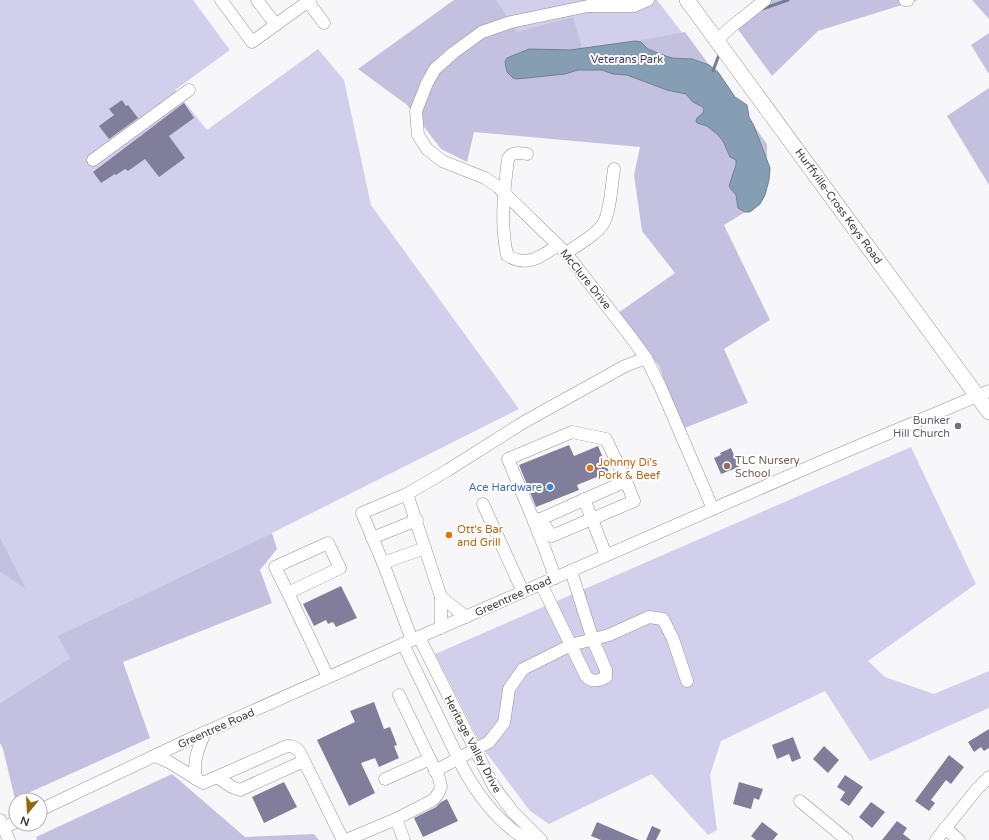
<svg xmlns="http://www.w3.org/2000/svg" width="989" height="840" viewBox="0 0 989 840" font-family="'Varela Round',sans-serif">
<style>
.green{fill:#d2cfed}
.forest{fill:#c4c0df}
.water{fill:#859eb4;stroke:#6f8190}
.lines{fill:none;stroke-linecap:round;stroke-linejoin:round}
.stream{stroke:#6f8190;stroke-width:3}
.building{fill:#817e9b}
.minor-casing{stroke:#939396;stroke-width:13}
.major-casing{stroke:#939396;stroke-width:16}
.minor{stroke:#fff;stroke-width:12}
.major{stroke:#fff;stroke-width:15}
.worship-dot{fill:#6b7280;stroke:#fff;stroke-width:1.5}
.education-dot{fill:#8d6e63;stroke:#fff;stroke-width:1.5}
.food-dot{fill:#e8710a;stroke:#fff;stroke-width:1.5}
.shop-dot{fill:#3f7fe0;stroke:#fff;stroke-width:1.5}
.labels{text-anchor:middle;stroke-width:4;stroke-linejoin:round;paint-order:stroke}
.park-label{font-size:11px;fill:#413965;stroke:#fff}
.street-label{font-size:11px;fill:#3c3c3d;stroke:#fff}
.worship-label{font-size:11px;fill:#5b616d;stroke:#fff;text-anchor:end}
.education-label{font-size:11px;fill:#785e54;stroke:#fff;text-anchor:start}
.food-label{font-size:11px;fill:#c56008;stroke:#fff;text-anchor:start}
.shop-label{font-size:11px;fill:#366cbe;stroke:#fff;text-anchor:end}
</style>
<rect width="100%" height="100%" fill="#f7f7fa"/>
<!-- green -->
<g class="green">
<path d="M 0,0 L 193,0 L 230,50 L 175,90 L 207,130 L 318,49 L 344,80 L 371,205 L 519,409 L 272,533 L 57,636 L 70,658 L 0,703 L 0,572 L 25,588 L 0,537 Z"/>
<path d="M 454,0 L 657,0 L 754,126 L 770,168 L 750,212 L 446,5 Z"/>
<path d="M 911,447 L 976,584 L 868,661 L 885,677 L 934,694 L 989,671 L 989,708 L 870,761 L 825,691 L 721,741 L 710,775 L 717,830 L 708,835 L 652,774 L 549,824 L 530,811 L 482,747 L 435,654 Z"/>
</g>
<!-- forest -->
<g class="forest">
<path d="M 454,0 L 496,0 L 517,32 L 573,17 L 583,51 L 685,32 L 767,144 L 767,159 L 757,205 L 724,225 L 770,320 L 724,349 L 748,403 L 682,429 L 659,366 L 618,313 L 675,273 L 642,231 L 634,175 L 640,147 L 474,132 L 467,162 L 441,149 L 407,105 L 358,69 Z"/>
<path d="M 764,0 L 918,0 L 818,31 L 772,76 L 731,20 Z"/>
<path d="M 972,0 L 989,0 L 989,19 Z"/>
<path d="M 989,33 L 989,74 L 971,45 Z"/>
<path d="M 989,88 L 989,185 L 947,116 Z"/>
<path d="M 272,533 L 277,549 L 260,570 L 272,603 L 123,662 L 150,738 L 15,799 L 3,749 L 0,743 L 0,703 L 70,658 L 57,636 Z"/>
<path d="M 0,537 L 26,589 L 0,572 Z"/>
<path d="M 172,774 L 245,837 L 314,834 L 319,840 L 37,840 L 36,837 Z"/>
</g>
<!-- water -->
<path class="water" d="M 635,41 L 641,42 L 648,49 L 660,54 L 672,58 L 692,59 L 709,65 L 718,72 L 735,97 L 747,105 L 749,117 L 754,126 L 770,168 L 769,180 L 765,195 L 760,204 L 750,212 L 745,212 L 738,208 L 736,195 L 731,189 L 729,186 L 736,165 L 736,160 L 730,157 L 723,141 L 718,135 L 707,126 L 697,123 L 696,121 L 697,118 L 703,113 L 704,108 L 701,106 L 693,102 L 686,94 L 667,90 L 627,75 L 613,74 L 602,70 L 578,70 L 565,74 L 517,79 L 513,78 L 507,72 L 505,62 L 507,58 L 529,49 L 570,50 Z"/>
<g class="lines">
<!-- stream -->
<g class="stream">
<path d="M 762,9 L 788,0"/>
<path d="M 713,71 L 720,52"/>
</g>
</g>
<!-- building -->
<g class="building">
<path d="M 122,100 L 126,106 L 128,105 L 138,118 L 109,139 L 99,126 L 114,115 L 109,109 Z"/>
<path d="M 184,103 L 194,118 L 169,136 L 185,158 L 159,177 L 145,159 L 128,171 L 125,169 L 116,175 L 115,174 L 101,183 L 93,172 Z"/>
<path d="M 569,445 L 574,456 L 598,446 L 609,472 L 577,485 L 579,490 L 536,507 L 519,465 Z"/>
<path d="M 731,448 L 739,467 L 721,474 L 714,458 L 721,455 L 720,453 Z"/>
<path d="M 341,586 L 357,618 L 336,627 L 333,622 L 328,624 L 326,620 L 314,626 L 303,604 Z"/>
<path d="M 374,702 L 384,729 L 390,727 L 397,745 L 394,746 L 399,758 L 379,767 L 375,758 L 361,763 L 375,793 L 349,806 L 317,740 L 355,722 L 350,711 Z"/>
<path d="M 989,729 L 989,748 L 984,751 L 981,747 L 974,752 L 968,742 Z"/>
<path d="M 793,737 L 801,758 L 792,762 L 789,754 L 777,759 L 772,745 Z"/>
<path d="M 824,746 L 839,760 L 828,773 L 813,759 Z"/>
<path d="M 949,755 L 964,767 L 951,784 L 946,780 L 931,800 L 935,803 L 929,811 L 915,801 Z"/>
<path d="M 845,775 L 863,787 L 849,806 L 840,800 L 845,792 L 837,787 Z"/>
<path d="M 284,782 L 297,807 L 264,823 L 252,797 Z"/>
<path d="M 739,782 L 763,789 L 759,800 L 754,798 L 751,809 L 733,804 Z"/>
<path d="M 447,799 L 458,821 L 423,837 L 414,818 L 436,807 L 441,802 Z"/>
<path d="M 871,802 L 885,812 L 872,828 L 859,817 Z"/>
<path d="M 897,821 L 907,828 L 903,834 L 911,840 L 882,840 Z"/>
<path d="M 597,822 L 639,840 L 601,840 L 591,836 Z"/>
<path d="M 762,822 L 778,834 L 773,840 L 756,840 L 751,836 Z"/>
<path d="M 652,826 L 661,830 L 656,840 L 646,840 Z"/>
</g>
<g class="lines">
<defs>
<g id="minor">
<path d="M 221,0 L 252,42 L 310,0"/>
<path d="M 257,0 L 276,25"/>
<path d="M 648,0 L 634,6 L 588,6 L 511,22 L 482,32 L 453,53 L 435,69 L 427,83 L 416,111 L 418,135 L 427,149 L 442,161 L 485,178 L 498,187 L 566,253 L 633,340 L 646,358 L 660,386 L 713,509"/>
<path d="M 905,0 L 908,0"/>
<path d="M 308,2 L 324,23"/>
<path d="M 717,40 L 731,27 L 765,0"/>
<path d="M 527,154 C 519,153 512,151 508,159 C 504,191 500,223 507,255 C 526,268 541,257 558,245"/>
<path d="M 93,160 L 189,90"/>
<path d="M 566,253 C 576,246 597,234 603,224 C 610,214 612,182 614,169"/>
<path d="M 407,494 L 448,470 L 524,422 L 625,366 L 646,358"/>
<path d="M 584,499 L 606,555"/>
<path d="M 483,504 L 523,592"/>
<path d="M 540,519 L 552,536 L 634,501 L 626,481"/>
<path d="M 534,522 L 626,481 L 606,439 L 572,432 L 508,459 C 524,498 542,537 555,578"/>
<path d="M 372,538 L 417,520"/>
<path d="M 383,563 L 425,548"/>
<path d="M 541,584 L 586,676 C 592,683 599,681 606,677 L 606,670 L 593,640 L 571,571"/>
<path d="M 288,593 L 340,568 L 328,543 L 275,567 L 288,593 L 328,677"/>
<path d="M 441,628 L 441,597 L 466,617"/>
<path d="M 419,637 L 494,787 L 513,812 L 541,840"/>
<path d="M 412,640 L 383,563 L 362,513 L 407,494 L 441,597"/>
<path d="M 403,644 L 463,768 C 478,796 499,823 527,840"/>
<path d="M 155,756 L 169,762 L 203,783 L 287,746 C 298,746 300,752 304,761 L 341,836 L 345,840"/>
<path d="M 435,771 L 489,742 L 504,723 L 509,689 L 523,669 L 571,645 L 609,635 L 649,617 L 663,619 L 673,639 L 687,681"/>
<path d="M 217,777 L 232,787 L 240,790 L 304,761"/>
<path d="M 196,779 C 193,759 198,750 205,732"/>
<path d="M 385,779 L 430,759"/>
<path d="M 800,801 L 847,840"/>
<path d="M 40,810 L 190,739 L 403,644 L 823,461 L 989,391"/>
<path d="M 396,819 L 404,840"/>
<path d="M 0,820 L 9,840"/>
<path d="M 945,828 L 959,840"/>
<path d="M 0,829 L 16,822"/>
<path d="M 346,840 L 396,819 L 433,800 L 438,794 L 441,787 L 439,778 L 399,695"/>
<path d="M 936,840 L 977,789 L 989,777"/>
</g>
<path id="major" d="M 687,0 L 989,412"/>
</defs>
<!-- minor casing -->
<use href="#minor" class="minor-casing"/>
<!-- major casing -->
<use href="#major" class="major-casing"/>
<!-- minor -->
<use href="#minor" class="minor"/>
<!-- major -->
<use href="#major" class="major"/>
</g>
<!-- markers -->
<circle class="worship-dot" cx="958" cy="426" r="4"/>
<circle class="education-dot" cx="727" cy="466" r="4"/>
<g class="food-dot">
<circle cx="590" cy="468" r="4"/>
<circle cx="449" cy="535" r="4"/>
</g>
<circle class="shop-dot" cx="550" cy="487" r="4"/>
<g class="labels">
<!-- park labels -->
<g class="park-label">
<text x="627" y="63">Veterans Park</text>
</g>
<!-- street labels -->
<g class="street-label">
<text transform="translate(839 206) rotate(54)" y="4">Hurffville-Cross Keys Road</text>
<text transform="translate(586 279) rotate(51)" y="4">McClure Drive</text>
<text transform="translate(513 596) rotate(-24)" y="4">Greentree Road</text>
<text transform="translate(216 728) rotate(-24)" y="4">Greentree Road</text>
<text transform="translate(473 744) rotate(62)" y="4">Heritage Valley Drive</text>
</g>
<!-- worship labels -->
<g class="worship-label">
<text x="950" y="424">Bunker<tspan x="950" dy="13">Hill Church</tspan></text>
</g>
<!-- education labels -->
<g class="education-label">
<text x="735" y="464">TLC Nursery<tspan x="735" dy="13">School</tspan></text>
</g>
<!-- food labels -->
<g class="food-label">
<text x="598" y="466">Johnny Di's<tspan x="598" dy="13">Pork &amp; Beef</tspan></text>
<text x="457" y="533">Ott's Bar<tspan x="457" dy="13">and Grill</tspan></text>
</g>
<!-- shop labels -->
<g class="shop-label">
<text x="542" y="491">Ace Hardware</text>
</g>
</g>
<!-- north arrow -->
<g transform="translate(28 812) rotate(198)"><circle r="19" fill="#ffffff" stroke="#b1b1b1"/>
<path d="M0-3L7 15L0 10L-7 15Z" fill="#926711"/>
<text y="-6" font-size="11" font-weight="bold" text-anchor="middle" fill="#3c3c3d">N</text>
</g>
</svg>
